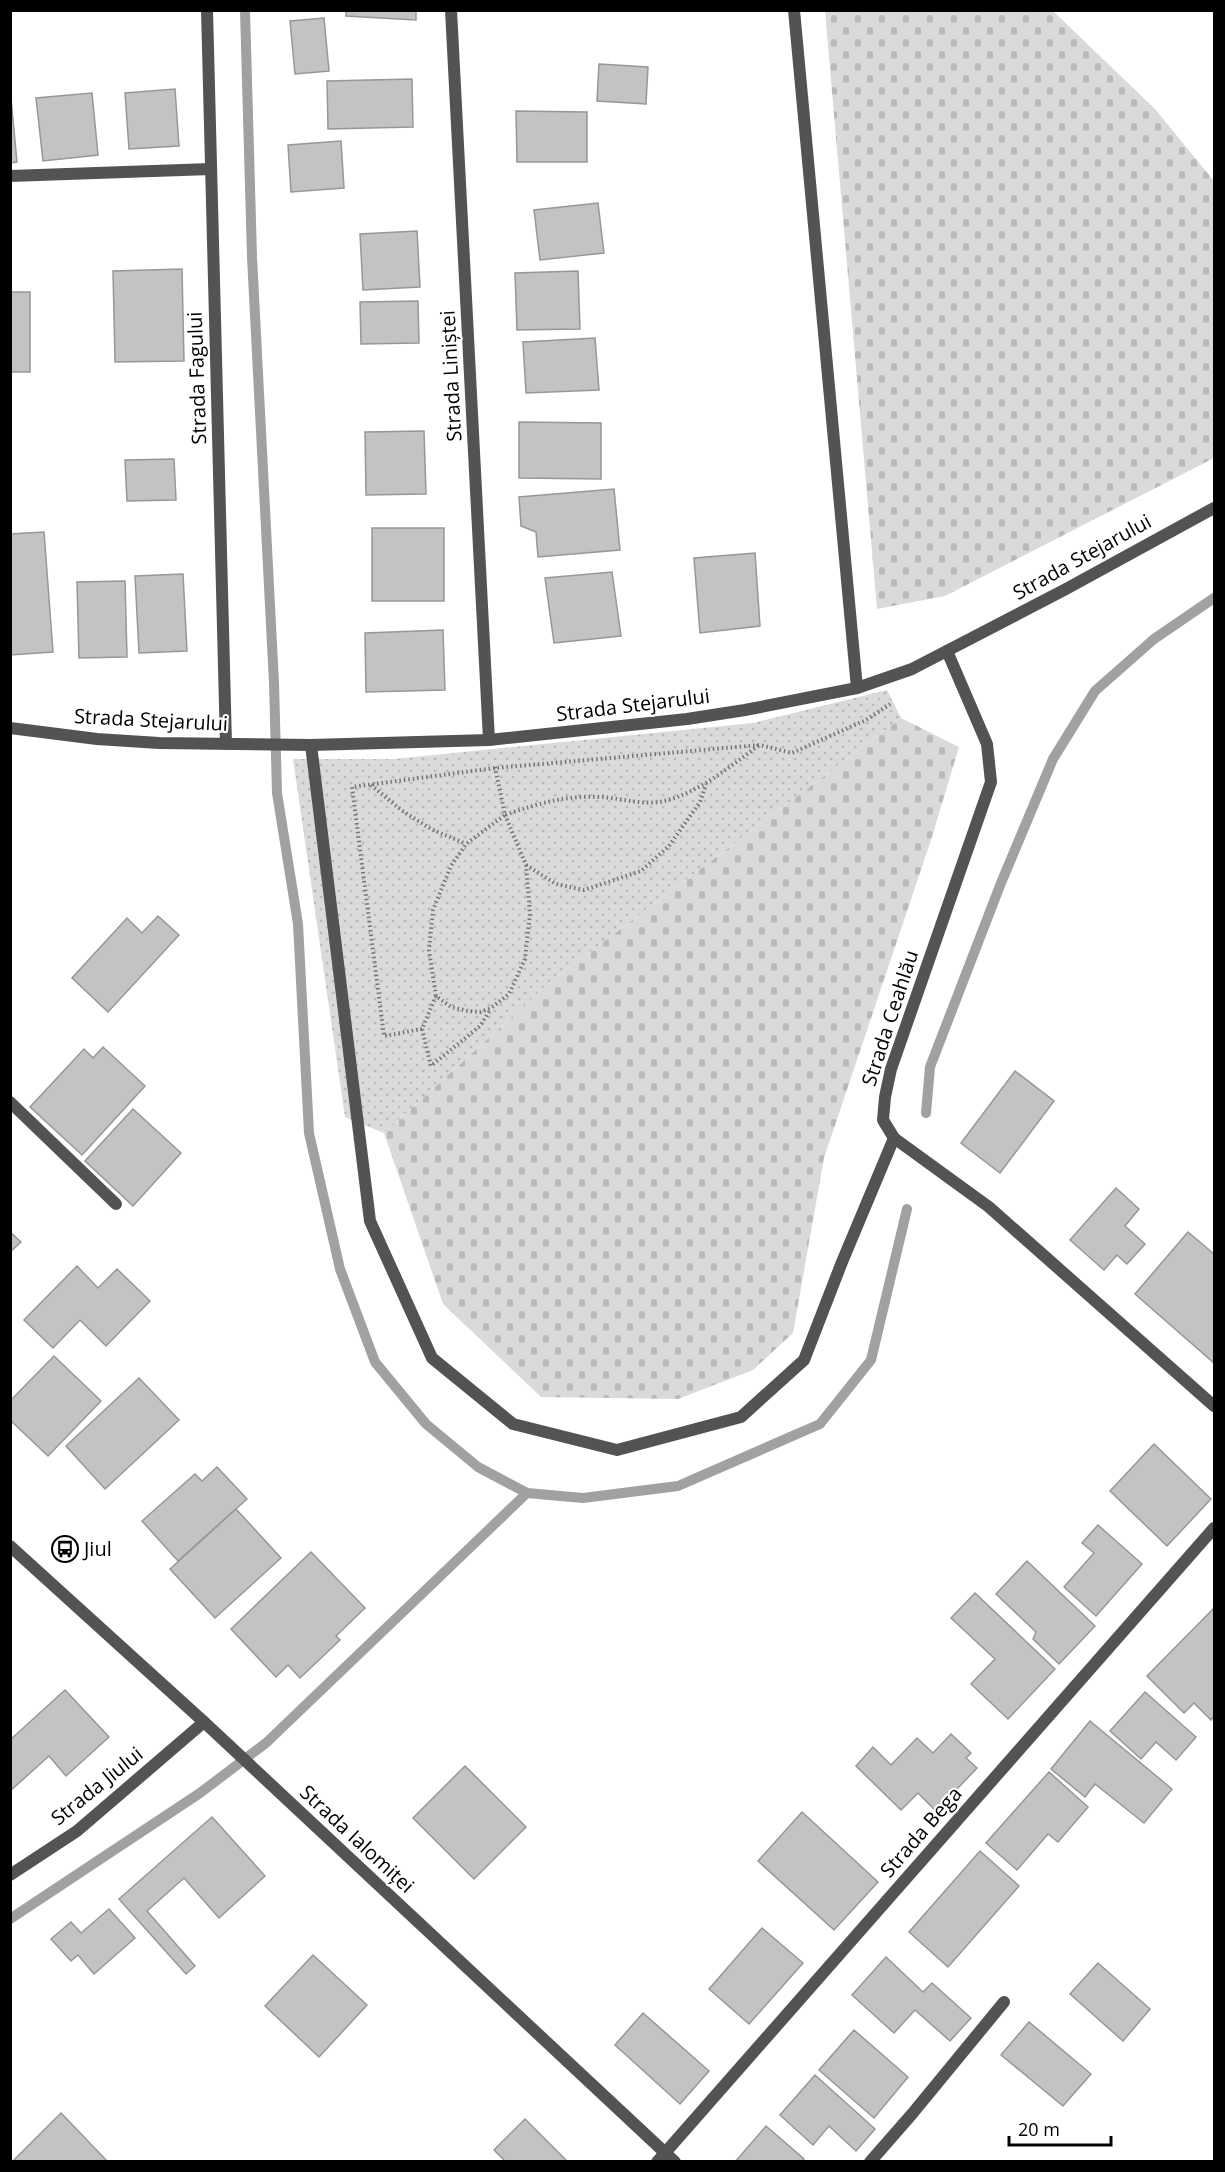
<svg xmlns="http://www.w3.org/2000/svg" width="1225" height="2172" viewBox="0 0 1225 2172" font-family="'Open Sans',sans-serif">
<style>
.cemetery{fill:url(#cemetery-stones)}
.park{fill:url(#park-dots)}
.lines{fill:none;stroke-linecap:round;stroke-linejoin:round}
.stream{stroke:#a1a1a1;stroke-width:10}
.building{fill:#c3c3c3;stroke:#979797;stroke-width:1.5}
.path{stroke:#757575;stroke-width:4;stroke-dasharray:1.5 3;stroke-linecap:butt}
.service{stroke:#535353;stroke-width:12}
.minor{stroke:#535353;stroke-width:12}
.labels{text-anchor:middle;stroke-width:4.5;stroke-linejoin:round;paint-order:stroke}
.street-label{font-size:20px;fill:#000;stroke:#fff}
.poi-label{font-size:20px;fill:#000;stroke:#fff;text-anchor:start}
</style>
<defs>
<pattern id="cemetery-stones" width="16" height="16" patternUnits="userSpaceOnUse" patternTransform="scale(1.5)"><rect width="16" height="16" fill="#dadada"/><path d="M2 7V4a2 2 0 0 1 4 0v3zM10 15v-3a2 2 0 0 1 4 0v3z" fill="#b9b9b9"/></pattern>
<pattern id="park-dots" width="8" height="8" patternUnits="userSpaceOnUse" patternTransform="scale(1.5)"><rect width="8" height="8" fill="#dadada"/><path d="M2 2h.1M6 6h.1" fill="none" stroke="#b9b9b9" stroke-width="1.8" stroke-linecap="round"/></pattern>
</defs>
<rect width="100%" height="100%" fill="#fff"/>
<!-- cemetery -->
<g class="cemetery">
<path d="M 825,11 L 1053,11 L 1155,109 L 1214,181 L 1214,458 L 945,596 L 877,609 Z"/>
<path d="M 901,718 L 959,747 L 931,840 L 824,1158 L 793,1333 L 753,1370 L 678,1399 L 541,1397 L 443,1304 L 384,1133 L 550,982 Z"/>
</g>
<!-- park -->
<path class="park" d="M 887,690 L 901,718 L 550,982 L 384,1133 L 345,1117 L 293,759 L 394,759 L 753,723 Z"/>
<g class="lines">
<!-- stream -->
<g class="stream">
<path d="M 245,10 L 252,257 L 274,683 L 277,793 L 298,924 L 309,1133 L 340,1269 L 375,1362 L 426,1424 L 478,1467 L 527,1493 L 583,1498 L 678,1486 L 820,1424 L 871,1360 L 907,1209"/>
<path d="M 926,1113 L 930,1067 L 1001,883 L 1053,759 L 1095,691 L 1154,639 L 1214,598"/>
<path d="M 10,1919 L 200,1793 L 266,1743 L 527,1493"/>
</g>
</g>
<!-- building -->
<g class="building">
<path d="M 346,10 L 416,10 L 416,20 L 346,16 Z"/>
<path d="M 324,18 L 329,71 L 295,74 L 290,21 Z"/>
<path d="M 599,64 L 648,67 L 646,104 L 597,101 Z"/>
<path d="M 412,79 L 413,127 L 328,129 L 327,81 Z"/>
<path d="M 10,88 L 17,162 L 10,163 Z"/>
<path d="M 175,89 L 179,146 L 129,149 L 125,93 Z"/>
<path d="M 92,93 L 98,155 L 43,161 L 36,98 Z"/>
<path d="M 516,111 L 587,112 L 587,162 L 517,162 Z"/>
<path d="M 341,141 L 344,188 L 291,192 L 288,145 Z"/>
<path d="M 598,203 L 604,253 L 540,260 L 534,210 Z"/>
<path d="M 417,231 L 420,287 L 363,290 L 360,234 Z"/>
<path d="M 182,269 L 184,361 L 115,362 L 113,271 Z"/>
<path d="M 578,271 L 580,329 L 517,330 L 515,273 Z"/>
<rect x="10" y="292" width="20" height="80"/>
<path d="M 418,301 L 419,343 L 361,344 L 360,302 Z"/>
<path d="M 595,338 L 599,390 L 526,393 L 523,342 Z"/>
<path d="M 519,422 L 601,423 L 601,479 L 519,478 Z"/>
<path d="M 424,431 L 426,494 L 366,495 L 365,432 Z"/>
<path d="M 174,459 L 176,500 L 127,501 L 125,460 Z"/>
<path d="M 614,489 L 620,550 L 538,557 L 536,532 L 521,526 L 519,497 Z"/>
<rect x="372" y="528" width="72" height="73"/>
<path d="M 44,532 L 53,652 L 10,655 L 10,534 Z"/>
<path d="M 755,553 L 760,626 L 700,633 L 694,558 Z"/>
<path d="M 612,572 L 621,636 L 554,643 L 545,578 Z"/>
<path d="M 183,574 L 187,651 L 139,653 L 135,576 Z"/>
<path d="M 125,581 L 127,657 L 79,658 L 77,582 Z"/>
<path d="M 443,630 L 445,690 L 366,692 L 365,633 Z"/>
<path d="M 158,916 L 179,935 L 108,1012 L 72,978 L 127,918 L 142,933 Z"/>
<path d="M 103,1047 L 145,1086 L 82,1155 L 30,1107 L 84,1049 L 93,1058 Z"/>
<path d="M 1015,1071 L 1054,1101 L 1000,1173 L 961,1143 Z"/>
<path d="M 133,1109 L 181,1153 L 133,1206 L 85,1161 Z"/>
<path d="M 1116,1188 L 1139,1209 L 1125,1226 L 1145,1244 L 1127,1264 L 1117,1255 L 1104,1270 L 1070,1240 Z"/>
<path d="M 10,1232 L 21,1242 L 10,1252 Z"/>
<path d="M 1188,1232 L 1214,1254 L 1214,1363 L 1135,1294 Z"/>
<path d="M 77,1266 L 98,1288 L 117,1269 L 150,1301 L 106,1346 L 80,1320 L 53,1348 L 24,1320 Z"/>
<path d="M 54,1356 L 101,1401 L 48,1456 L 10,1420 L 10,1401 Z"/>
<path d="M 139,1378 L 179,1420 L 105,1489 L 66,1446 Z"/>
<path d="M 1154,1444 L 1211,1499 L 1167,1546 L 1110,1491 Z"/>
<path d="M 217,1467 L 247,1499 L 178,1561 L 142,1521 L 195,1474 L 202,1481 Z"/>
<path d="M 236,1509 L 281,1558 L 215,1618 L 170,1569 Z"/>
<path d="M 1098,1525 L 1142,1564 L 1096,1616 L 1064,1587 L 1094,1553 L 1082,1543 Z"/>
<path d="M 311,1552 L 365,1608 L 336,1636 L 340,1640 L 300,1678 L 288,1665 L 276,1677 L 231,1629 Z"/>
<path d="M 1027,1561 L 1095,1626 L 1059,1664 L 1033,1639 L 1036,1632 L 996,1594 Z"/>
<path d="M 975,1593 L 1055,1669 L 1008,1719 L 971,1684 L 995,1659 L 951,1618 Z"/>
<path d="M 1214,1608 L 1214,1716 L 1211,1720 L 1194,1703 L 1184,1713 L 1147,1676 Z"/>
<path d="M 65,1690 L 109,1737 L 66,1776 L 49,1756 L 10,1791 L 10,1740 Z"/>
<path d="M 1145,1692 L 1196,1737 L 1176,1760 L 1156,1742 L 1141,1759 L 1110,1731 Z"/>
<path d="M 1090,1721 L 1172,1789 L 1144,1823 L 1095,1784 L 1085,1797 L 1051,1769 Z"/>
<path d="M 951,1734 L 971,1753 L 966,1758 L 977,1768 L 936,1811 L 918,1793 L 901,1810 L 856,1766 L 873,1747 L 891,1765 L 917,1738 L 933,1753 Z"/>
<path d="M 465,1766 L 526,1827 L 474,1879 L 413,1818 Z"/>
<path d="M 1049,1772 L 1088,1807 L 1058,1842 L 1048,1834 L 1017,1870 L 986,1843 Z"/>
<path d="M 802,1812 L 878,1882 L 834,1930 L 758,1861 Z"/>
<path d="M 212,1817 L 265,1876 L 219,1918 L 184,1878 L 147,1911 L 195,1966 L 186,1974 L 119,1899 Z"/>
<path d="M 980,1851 L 1019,1886 L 948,1967 L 909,1932 Z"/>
<path d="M 109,1909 L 135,1938 L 94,1974 L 78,1955 L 71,1961 L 51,1939 L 71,1922 L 81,1933 Z"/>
<path d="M 762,1928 L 803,1963 L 749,2024 L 709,1989 Z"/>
<path d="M 313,1955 L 367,2005 L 319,2057 L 265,2006 Z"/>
<path d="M 886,1957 L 923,1992 L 932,1983 L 971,2018 L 950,2041 L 915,2010 L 894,2033 L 852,1995 Z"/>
<path d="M 1098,1963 L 1150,2009 L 1123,2041 L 1070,1994 Z"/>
<path d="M 643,2013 L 709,2071 L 680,2104 L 615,2045 Z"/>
<path d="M 1029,2022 L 1091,2074 L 1063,2106 L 1001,2055 Z"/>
<path d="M 854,2030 L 908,2077 L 874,2118 L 819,2070 Z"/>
<path d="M 815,2075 L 875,2129 L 856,2151 L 829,2126 L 813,2145 L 780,2115 Z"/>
<path d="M 61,2113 L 108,2162 L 12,2162 Z"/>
<path d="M 525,2119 L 568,2162 L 506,2162 L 494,2150 Z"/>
<path d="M 766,2126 L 804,2159 L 802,2162 L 735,2162 Z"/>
</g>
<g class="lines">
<!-- path -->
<g class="path">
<path d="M 495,767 L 505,815 C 537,804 565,795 600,797 C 623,798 645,807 668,800 C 702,790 731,766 759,745"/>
<path d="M 371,785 L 401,810 L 431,829 L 466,844"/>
<path d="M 505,815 L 526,865 L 530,914 L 525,959 L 509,994 L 491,1008 L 480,1012 L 468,1011 L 451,1007 L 436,996 L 429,950 L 433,910 L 451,866 L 466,844 Z"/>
<path d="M 526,865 L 556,884 L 584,890 L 641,871 L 669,846 L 700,802 L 706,784"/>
<path d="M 436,996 L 422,1029 L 431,1066 L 480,1026 L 491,1009"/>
<path d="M 422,1029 L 384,1036 L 352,787 L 495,768 L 760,745 L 792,753 L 866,720 L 892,703"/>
</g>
<!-- service -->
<g class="service">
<path d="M 311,745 L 370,1221 L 432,1358 L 513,1424 L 617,1450 L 741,1417 L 804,1360 L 842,1262 L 894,1138"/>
<path d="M 870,2162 L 912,2114 L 1004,2002"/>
</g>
<!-- minor -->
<g class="minor">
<path d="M 207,10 L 226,744"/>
<path d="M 451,10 L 489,740"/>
<path d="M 794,10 L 857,688"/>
<path d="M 10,176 L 211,169"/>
<path d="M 947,651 L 987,744 L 991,782 L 891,1069 L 885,1097 L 883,1120 L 894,1138 L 989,1207 L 1214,1406"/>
<path d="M 10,728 L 97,739 L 159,743 L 311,745 L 489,740 L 687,719 L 745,710 L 857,688 L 912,669 L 1066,589 L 1214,508"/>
<path d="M 10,1102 L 116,1204"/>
<path d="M 10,1546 L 204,1722 L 675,2162"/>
<path d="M 10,1875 L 77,1831 L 204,1722"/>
<path d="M 657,2162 L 1214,1528"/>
</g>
</g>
<!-- icons -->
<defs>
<symbol id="bus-ring" viewBox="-11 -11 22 22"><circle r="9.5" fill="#fff" stroke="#000" stroke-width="1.5"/><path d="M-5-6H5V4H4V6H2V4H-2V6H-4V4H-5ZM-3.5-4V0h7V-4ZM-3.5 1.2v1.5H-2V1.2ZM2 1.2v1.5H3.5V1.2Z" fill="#000"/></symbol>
</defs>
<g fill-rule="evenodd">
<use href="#bus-ring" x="50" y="1534" width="30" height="30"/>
</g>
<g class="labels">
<!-- street labels -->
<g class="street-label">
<text transform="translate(451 376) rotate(-93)" y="7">Strada Liniștei</text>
<text transform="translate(197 378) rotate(-92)" y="7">Strada Fagului</text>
<text transform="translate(1082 557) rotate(-29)" y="7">Strada Stejarului</text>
<text transform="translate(633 705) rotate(-7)" y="7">Strada Stejarului</text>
<text transform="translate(151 720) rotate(3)" y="7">Strada Stejarului</text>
<text transform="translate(890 1018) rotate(-72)" y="7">Strada Ceahlău</text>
<text transform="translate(97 1786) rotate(-39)" y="7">Strada Jiului</text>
<text transform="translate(921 1832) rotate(-49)" y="7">Strada Bega</text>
<text transform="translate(357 1839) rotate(43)" y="7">Strada Ialomiței</text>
</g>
<!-- poi labels -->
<g class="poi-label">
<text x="84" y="1556">Jiul</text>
</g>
</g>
<!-- border -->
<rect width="1225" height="2172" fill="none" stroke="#000000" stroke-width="24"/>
<!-- scale -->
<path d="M1009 2136v9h102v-9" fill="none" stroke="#000000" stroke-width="3"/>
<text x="1018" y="2136" font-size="18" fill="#000000" stroke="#ffffff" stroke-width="4.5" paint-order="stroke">20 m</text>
</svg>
